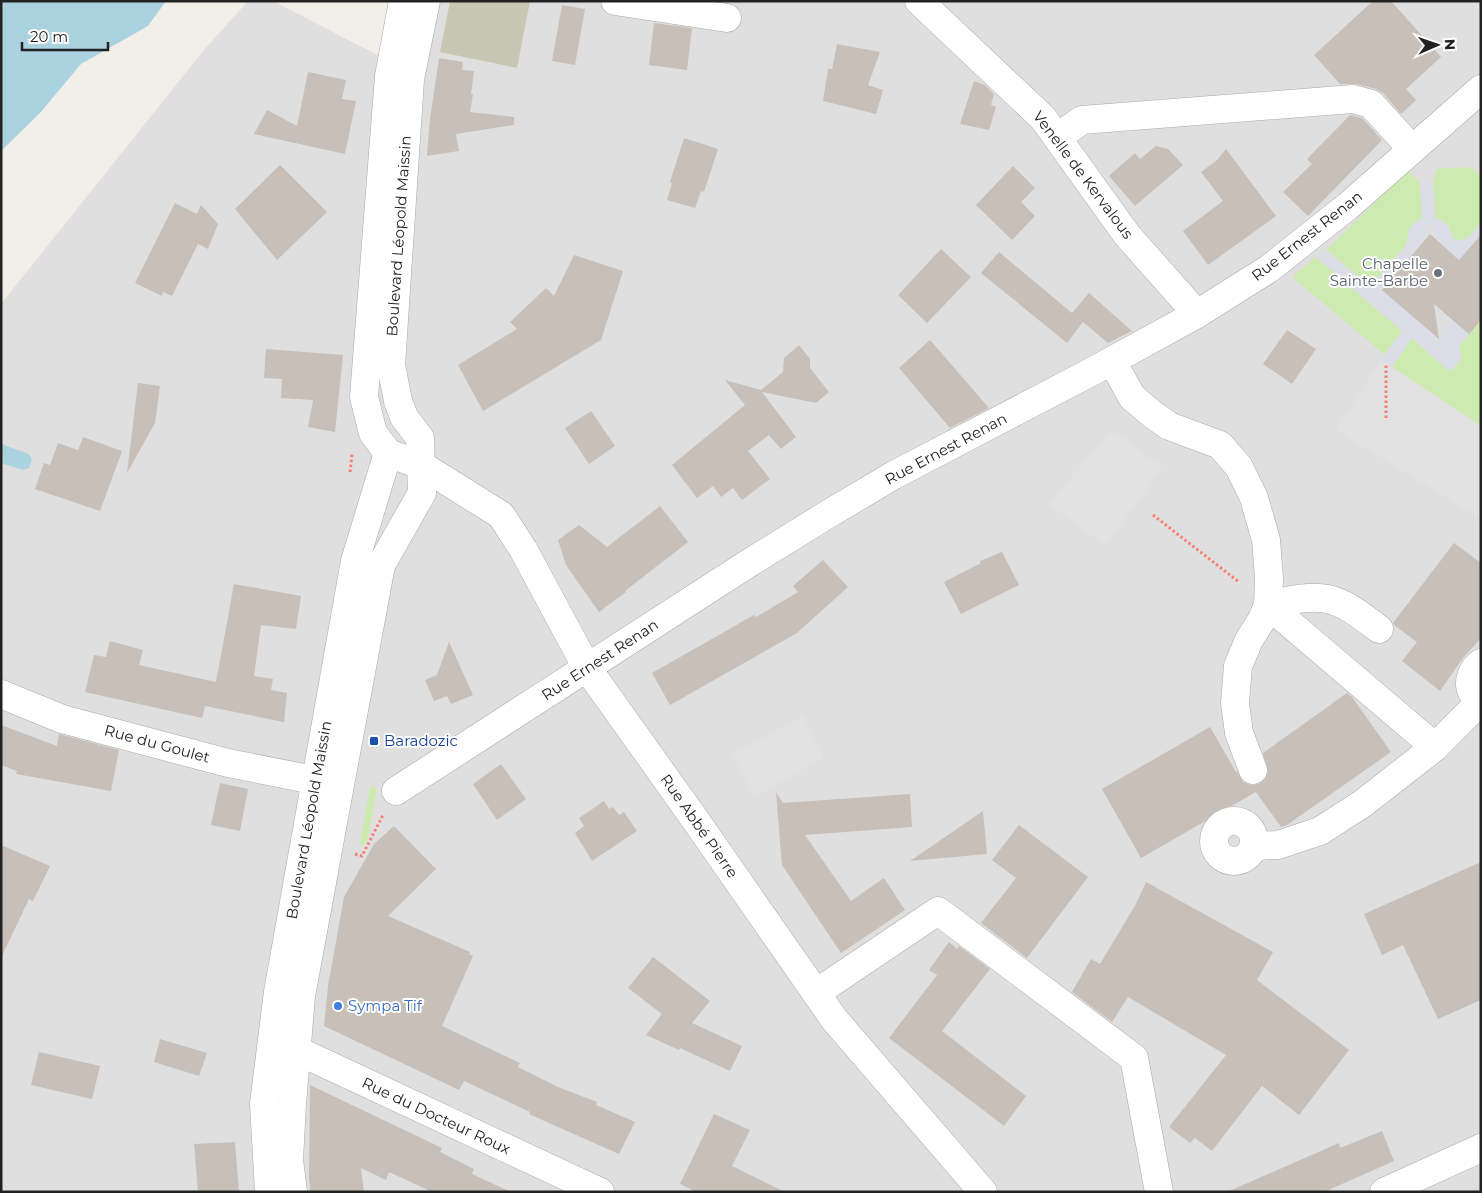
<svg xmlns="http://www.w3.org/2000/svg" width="1482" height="1193" viewBox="0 0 1482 1193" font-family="Montserrat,sans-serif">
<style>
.residential{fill:#e0dfdf}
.construction{fill:#c7c7b4}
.grass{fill:#cdebb0}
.parking{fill:#e2e2e2}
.plaza{fill:#dddde8}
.water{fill:#aad3df}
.building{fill:#c7bfb8}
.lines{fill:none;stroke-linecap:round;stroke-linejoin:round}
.minor-casing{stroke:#a9a9a9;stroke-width:29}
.path{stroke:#fa8072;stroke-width:3;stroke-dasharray:2.5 2.5;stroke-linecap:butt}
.minor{stroke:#fff;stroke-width:28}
.worship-dot{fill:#6b7280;stroke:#fff;stroke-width:2}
.transit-dot{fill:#1a4fb4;stroke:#fff;stroke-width:2}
.shop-dot{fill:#3f7fe0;stroke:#fff;stroke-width:2}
.labels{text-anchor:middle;stroke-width:4;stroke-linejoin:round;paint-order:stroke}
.street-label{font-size:15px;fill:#222;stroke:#fff}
.worship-label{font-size:15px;fill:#5b616d;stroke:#fff;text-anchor:end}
.transit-label{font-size:15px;fill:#164399;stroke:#fff;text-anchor:start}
.shop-label{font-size:15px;fill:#366cbe;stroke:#fff;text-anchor:start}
</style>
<rect width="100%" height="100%" fill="#f2efe9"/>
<!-- residential -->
<path class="residential" d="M 248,1 L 273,1 L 418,76 L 437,1 L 1481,1 L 1481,1192 L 1,1192 L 1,304 L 203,51 Z"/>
<!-- construction -->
<path class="construction" d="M 450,1 L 530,1 L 517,68 L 440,52 Z"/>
<!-- grass -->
<g class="grass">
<path d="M 1471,167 L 1481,176 L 1481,223 C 1473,233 1467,245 1453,238 L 1448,225 L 1435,217 L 1433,182 L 1437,169 Z"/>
<path d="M 1408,171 L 1420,183 L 1422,218 L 1417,221 L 1408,233 L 1407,244 L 1370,287 L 1326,250 Z"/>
<path d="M 1316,257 L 1402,331 L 1385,355 L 1292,277 Z"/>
<path d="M 1481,320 L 1481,426 L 1392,367 L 1412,338 L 1448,370 L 1461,359 L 1459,346 Z"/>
<path d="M 374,786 L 377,789 L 367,842 L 362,846 L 360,842 L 370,787 Z"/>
</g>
<!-- parking -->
<g class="parking">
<path d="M 1381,360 L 1481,426 L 1481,519 L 1336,430 Z"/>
<path d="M 1112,430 L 1163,468 L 1105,546 L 1048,504 Z"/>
<path d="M 803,716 L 824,758 L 755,796 L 732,755 Z"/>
</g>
<!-- plaza -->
<path class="plaza" d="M 1433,182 L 1435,217 L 1448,225 L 1453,238 L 1459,241 L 1467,239 L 1481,223 L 1481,235 L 1459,260 L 1437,240 L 1432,224 L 1428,224 L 1424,242 L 1384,287 L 1379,288 L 1379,293 L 1385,292 L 1435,335 L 1436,342 L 1439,342 L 1439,338 L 1453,321 L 1469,334 L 1459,346 L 1461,359 L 1453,370 L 1448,370 L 1412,338 L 1392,367 L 1381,360 L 1402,331 L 1316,257 L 1326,250 L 1370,286 L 1407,244 L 1409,229 L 1413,224 L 1422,218 L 1420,183 Z"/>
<!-- water -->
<g class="water">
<path d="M 1,1 L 166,1 L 148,26 L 81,64 L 40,113 L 1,151 Z"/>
<path d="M 1,444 L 29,454 L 32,460 L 29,468 L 23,470 L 1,463 Z"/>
</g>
<!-- building -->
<g class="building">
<path d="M 1373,1 L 1391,1 L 1441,57 L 1406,89 L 1416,100 L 1401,114 L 1383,93 L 1376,89 L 1357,84 L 1340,84 L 1314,55 Z"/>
<path d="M 562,5 L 585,9 L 575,65 L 552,61 Z"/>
<path d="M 654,23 L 692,28 L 687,70 L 649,65 Z"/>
<path d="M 837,44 L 880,52 L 868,85 L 883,90 L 876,114 L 823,101 L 828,69 L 832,69 Z"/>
<path d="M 439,58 L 463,62 L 462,70 L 474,71 L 471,94 L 473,94 L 470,112 L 514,117 L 514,125 L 456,134 L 459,151 L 427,156 L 430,119 Z"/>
<path d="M 308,72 L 346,80 L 342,99 L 356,101 L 345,154 L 254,134 L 267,110 L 297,126 Z"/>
<path d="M 974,81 L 985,85 L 994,94 L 991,105 L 996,107 L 989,130 L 960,124 Z"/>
<path d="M 1350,115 L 1362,118 L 1382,140 L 1308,216 L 1283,192 L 1312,164 L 1307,159 Z"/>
<path d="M 684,138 L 718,149 L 704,192 L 701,191 L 695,208 L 667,200 L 672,183 L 670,182 Z"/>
<path d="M 1156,146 L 1168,149 L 1183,165 L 1135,206 L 1109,176 L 1135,153 L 1140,159 Z"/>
<path d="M 1226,149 L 1276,216 L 1208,265 L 1183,231 L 1223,201 L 1201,172 L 1217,160 Z"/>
<path d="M 280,165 L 327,212 L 277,260 L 235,209 Z"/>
<path d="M 1013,166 L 1035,188 L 1021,202 L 1035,216 L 1012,240 L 976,205 Z"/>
<path d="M 175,203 L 197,214 L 201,205 L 218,224 L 208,249 L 198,244 L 172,296 L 163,292 L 162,296 L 135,283 Z"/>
<path d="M 1430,234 L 1459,260 L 1481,235 L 1481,320 L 1469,334 L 1434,304 L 1439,339 L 1382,290 Z"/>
<path d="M 941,249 L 971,277 L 927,323 L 898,295 Z"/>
<path d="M 999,252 L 1072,313 L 1089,293 L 1132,331 L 1108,343 L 1083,322 L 1067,343 L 981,273 Z"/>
<path d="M 574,255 L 623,271 L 601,340 L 483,411 L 458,365 L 517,329 L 510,322 L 546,288 L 554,296 Z"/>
<path d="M 1287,330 L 1316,349 L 1292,384 L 1263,364 Z"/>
<path d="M 930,340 L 989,408 L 950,428 L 899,368 Z"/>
<path d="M 799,345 L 810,359 L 810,368 L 829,392 L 816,403 L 762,392 L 796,437 L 781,449 L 769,435 L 748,451 L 770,479 L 742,500 L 733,488 L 721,497 L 713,486 L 697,498 L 672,465 L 745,405 L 725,380 L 761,390 L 783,372 L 784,358 Z"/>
<path d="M 266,349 L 343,355 L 335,432 L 308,427 L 313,400 L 281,398 L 282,379 L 264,378 Z"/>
<path d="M 138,383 L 160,386 L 155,423 L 127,473 Z"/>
<path d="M 591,411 L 615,446 L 589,464 L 565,428 Z"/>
<path d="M 83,437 L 122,451 L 100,511 L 35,489 L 44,463 L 50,465 L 58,443 L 78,450 Z"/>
<path d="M 660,506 L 688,542 L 625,591 L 626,592 L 599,612 L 566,565 L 558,540 L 579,525 L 607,547 Z"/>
<path d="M 1454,543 L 1481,563 L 1481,638 L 1463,658 L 1440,691 L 1402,661 L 1417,642 L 1394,625 L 1393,623 Z"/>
<path d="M 1002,552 L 1019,585 L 961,614 L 944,582 L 981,563 L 980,561 Z"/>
<path d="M 823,560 L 848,587 L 797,633 L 670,705 L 652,673 L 754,615 L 756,617 L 798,592 L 793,586 Z"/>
<path d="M 234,584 L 301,596 L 296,629 L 261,625 L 254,676 L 273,679 L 271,690 L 287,693 L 284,722 L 205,706 L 202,718 L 85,692 L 94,655 L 106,657 L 110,641 L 143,650 L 139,665 L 216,682 Z"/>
<path d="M 449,642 L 473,695 L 451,704 L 447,696 L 434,701 L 425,680 L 437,675 Z"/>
<path d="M 1347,693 L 1352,697 L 1391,752 L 1287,825 L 1281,827 L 1256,792 L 1141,858 L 1102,789 L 1210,727 L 1236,772 L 1237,771 L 1243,782 L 1251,785 L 1259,784 L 1265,779 L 1268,772 L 1263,753 Z"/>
<path d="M 1,725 L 57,746 L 59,734 L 119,750 L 111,791 L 16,774 L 17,771 L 1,765 Z"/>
<path d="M 501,764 L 526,799 L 497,820 L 473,784 Z"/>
<path d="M 220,783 L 248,789 L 240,831 L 211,825 Z"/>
<path d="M 776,792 L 783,803 L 910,794 L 912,827 L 805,835 L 851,901 L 884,878 L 905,910 L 841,953 L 782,865 Z"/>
<path d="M 604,801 L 609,809 L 613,807 L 619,815 L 624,812 L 637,831 L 592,861 L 575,833 L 584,826 L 579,818 Z"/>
<path d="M 983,811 L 987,854 L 910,861 Z"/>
<path d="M 1019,825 L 1088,877 L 1027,958 L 981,923 L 1016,878 L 992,860 Z"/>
<path d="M 394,826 L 436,869 L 388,916 L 470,952 L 469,954 L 473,956 L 442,1026 L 520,1063 L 518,1067 L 558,1087 L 597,1102 L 596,1105 L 635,1122 L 619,1154 L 549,1123 L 529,1114 L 530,1112 L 464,1081 L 459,1090 L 324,1026 L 328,986 L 344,897 L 374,844 Z"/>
<path d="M 1,845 L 50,866 L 33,901 L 29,899 L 1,958 Z"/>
<path d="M 1481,862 L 1481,1000 L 1438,1019 L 1403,945 L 1382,955 L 1364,914 Z"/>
<path d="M 1146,882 L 1273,952 L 1257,980 L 1349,1050 L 1299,1115 L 1262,1086 L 1212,1151 L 1195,1138 L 1190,1143 L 1169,1127 L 1226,1055 L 1128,997 L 1112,1022 L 1072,992 L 1091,959 L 1100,964 L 1136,904 Z"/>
<path d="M 949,942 L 957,949 L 959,946 L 990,969 L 942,1031 L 1026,1096 L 1004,1126 L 889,1038 L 937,975 L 929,970 Z"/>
<path d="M 653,957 L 710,1001 L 692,1023 L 742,1046 L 730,1071 L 680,1048 L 679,1050 L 646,1035 L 662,1014 L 628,988 Z"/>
<path d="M 160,1039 L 207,1053 L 199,1076 L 154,1062 Z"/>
<path d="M 39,1052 L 100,1066 L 92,1099 L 31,1085 Z"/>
<path d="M 310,1085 L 442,1148 L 440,1152 L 474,1169 L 472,1174 L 511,1192 L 432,1192 L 389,1172 L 386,1180 L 361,1168 L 364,1192 L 310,1192 L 309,1178 Z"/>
<path d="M 714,1114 L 750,1130 L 732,1166 L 785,1192 L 696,1192 L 680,1184 Z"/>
<path d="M 1382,1131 L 1394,1161 L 1324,1192 L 1227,1192 L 1339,1143 L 1340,1148 Z"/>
<path d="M 235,1142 L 239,1192 L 198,1192 L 194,1144 Z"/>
</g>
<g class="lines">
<defs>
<g id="minor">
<path d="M 403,1 L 389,76 L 364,397 L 373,433 L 388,453 L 421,465 L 501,515 L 523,549 L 587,668 L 694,818 L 834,1019 L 983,1192"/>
<path d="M 615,1 L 727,18"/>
<path d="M 919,1 L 1043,118 L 1127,235 L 1197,314"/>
<path d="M 1058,137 L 1082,120 L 1353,99 L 1371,104 L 1412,149"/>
<path d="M 1112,361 L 1132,397 L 1152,414 L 1169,426 L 1220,445 L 1239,467 L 1254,498 L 1266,540 L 1269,578 L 1268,605 L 1261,621 L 1249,640 L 1238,666 L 1235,703 L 1239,733 L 1253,770"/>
<path d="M 1268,605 L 1435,747"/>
<path d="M 1268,605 C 1324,592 1334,594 1379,629"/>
<path d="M 1481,663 C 1472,669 1467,682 1472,692 C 1474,695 1478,699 1481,701"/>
<path d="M 1,694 L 62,719 L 228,763 L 334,784"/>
<path d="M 396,791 L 749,563 L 825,516 L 894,475 L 1093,371 L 1197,314 L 1270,268 L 1348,206 L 1481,89"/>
<circle cx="1234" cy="841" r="20"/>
<path d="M 1254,846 L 1278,845 L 1320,831 L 1362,804 L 1435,747 L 1481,701"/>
<path d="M 816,993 L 938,911 L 1134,1058 L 1159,1192"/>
<path d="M 280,1046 L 296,1050 L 600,1192"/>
<path d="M 269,1192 L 264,1104 L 278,992 L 355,561 L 388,453"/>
<path d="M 293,1192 L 289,1160 L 292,1104 L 301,996 L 340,785 L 381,565 L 422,493 L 420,438 L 404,417 L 398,401 L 391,365 L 410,79 L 426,1"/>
<path d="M 1384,1192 L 1481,1148"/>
</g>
</defs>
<!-- minor casing -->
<use href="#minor" class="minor-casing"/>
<!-- path -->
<g class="path">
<path d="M 1386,418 L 1386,364"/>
<path d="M 350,472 L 352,454"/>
<path d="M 1153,515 L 1239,582"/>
<path d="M 355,854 L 362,856 L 383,815"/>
</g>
<!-- minor -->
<use href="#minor" class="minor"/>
</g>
<!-- markers -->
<circle class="worship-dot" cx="1438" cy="273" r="5"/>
<rect class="transit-dot" x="369" y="736" width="10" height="10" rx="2.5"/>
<circle class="shop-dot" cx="338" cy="1006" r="5"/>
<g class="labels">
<!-- street labels -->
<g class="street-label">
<text transform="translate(1083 175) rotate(53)" y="5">Venelle de Kervalous</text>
<text transform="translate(399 236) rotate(-86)" y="5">Boulevard Léopold Maissin</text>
<text transform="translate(1307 236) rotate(-38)" y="5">Rue Ernest Renan</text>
<text transform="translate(946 449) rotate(-28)" y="5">Rue Ernest Renan</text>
<text transform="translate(600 660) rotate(-33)" y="5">Rue Ernest Renan</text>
<text transform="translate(157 744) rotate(15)" y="5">Rue du Goulet</text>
<text transform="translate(309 820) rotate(-80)" y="5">Boulevard Léopold Maissin</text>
<text transform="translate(699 826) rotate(55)" y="5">Rue Abbé Pierre</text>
<text transform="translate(436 1116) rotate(25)" y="5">Rue du Docteur Roux</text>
</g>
<!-- worship labels -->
<g class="worship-label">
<text x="1428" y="269">Chapelle<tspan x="1428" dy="17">Sainte-Barbe</tspan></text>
</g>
<!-- transit labels -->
<g class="transit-label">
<text x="384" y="746">Baradozic</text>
</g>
<!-- shop labels -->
<g class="shop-label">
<text x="348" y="1011">Sympa Tif</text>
</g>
</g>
<!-- border -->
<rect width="1482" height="1193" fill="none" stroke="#222222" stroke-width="5"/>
<!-- north arrow -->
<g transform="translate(1437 45) rotate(88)" stroke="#ffffff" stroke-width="4" paint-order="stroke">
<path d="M0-4L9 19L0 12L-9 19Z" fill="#222222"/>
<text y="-8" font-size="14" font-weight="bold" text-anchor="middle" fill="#222222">N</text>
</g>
<!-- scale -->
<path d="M22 42v8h86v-8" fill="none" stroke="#222222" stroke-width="2.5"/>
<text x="30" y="42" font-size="15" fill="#222222" stroke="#ffffff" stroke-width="4" paint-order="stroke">20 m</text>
</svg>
